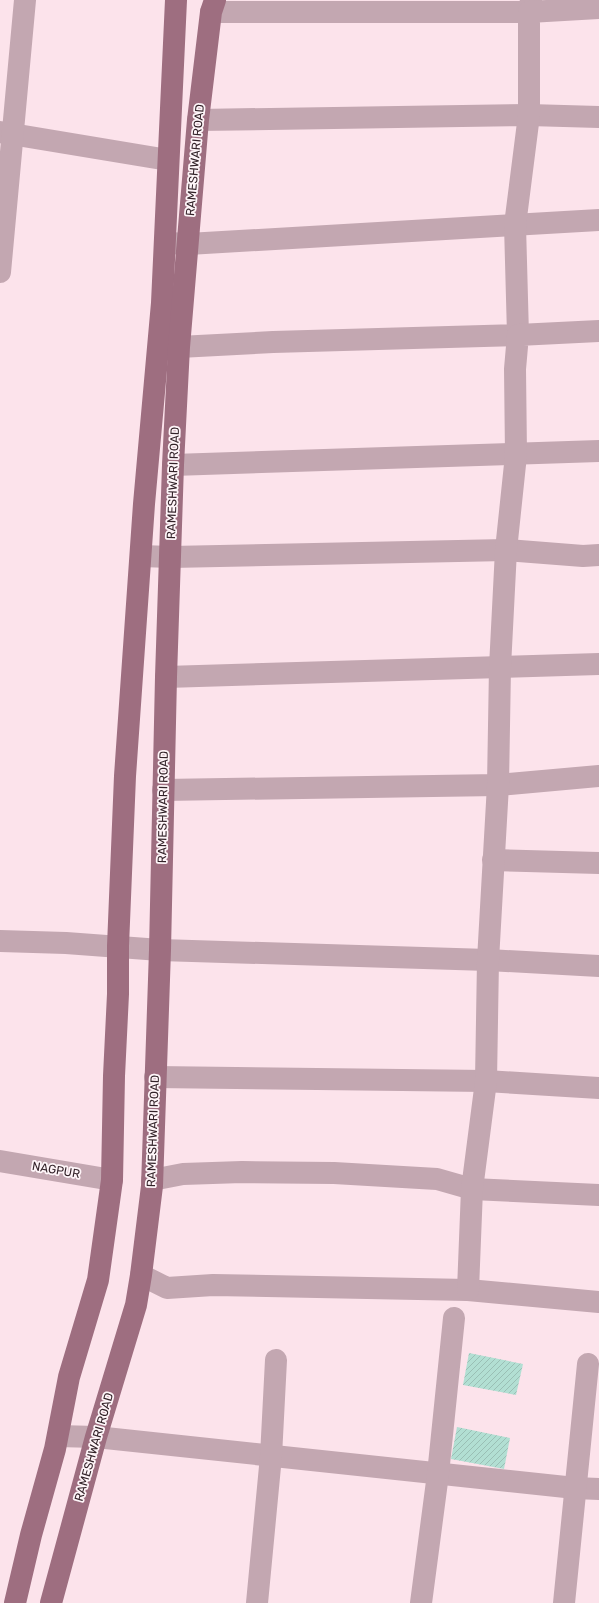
<svg xmlns="http://www.w3.org/2000/svg" width="599" height="1603" viewBox="0 0 599 1603" font-family="Rubik,sans-serif">
<style>
.building{fill:url(#building-hatch)}
.lines{fill:none;stroke-linecap:round;stroke-linejoin:round}
.minor{stroke:#c3a7b1;stroke-width:22}
.major{stroke:#9e6e80;stroke-width:22}
.labels{text-anchor:middle;stroke-width:3.5;stroke-linejoin:round;paint-order:stroke}
.street-label{font-size:12px;fill:#332329;stroke:#fef5f8}
</style>
<defs>
<pattern id="building-hatch" width="6" height="6" patternUnits="userSpaceOnUse"><rect width="6" height="6" fill="#b2dfd3"/><path d="M-1 1l2-2M0 6l6-6M5 7l2-2" fill="none" stroke="#9abfb5"/></pattern>
</defs>
<rect width="100%" height="100%" fill="#fce3eb"/>
<!-- building -->
<g class="building">
<path d="M 469,1353 L 523,1364 L 516,1395 L 463,1385 Z"/>
<path d="M 457,1427 L 510,1438 L 504,1469 L 451,1459 Z"/>
</g>
<g class="lines">
<!-- minor -->
<g class="minor">
<path d="M 211,12 L 529,12 L 531,0"/>
<path d="M 198,120 L 529,115 L 599,117"/>
<path d="M 0,132 L 168,160"/>
<path d="M 169,243 L 188,244 L 599,220"/>
<path d="M 0,272 L 25,0"/>
<path d="M 179,347 L 273,342 L 518,335 L 515,225 L 529,115 L 529,12 L 599,8"/>
<path d="M 173,465 L 599,451"/>
<path d="M 141,556 L 171,557 L 506,550 L 583,556 L 599,555"/>
<path d="M 166,677 L 599,664"/>
<path d="M 163,790 L 498,785 L 599,776"/>
<path d="M 493,860 L 599,863"/>
<path d="M 0,941 L 66,943 L 160,950 L 488,960 L 599,966"/>
<path d="M 155,1077 L 486,1081 L 599,1088"/>
<path d="M 0,1161 L 112,1180"/>
<path d="M 152,1180 L 183,1174 L 242,1172 L 334,1173 L 437,1179 L 472,1189 L 599,1195"/>
<path d="M 141,1275 L 167,1288 L 213,1285 L 468,1290 L 599,1302"/>
<path d="M 468,1290 L 472,1189 L 486,1081 L 488,960 L 498,785 L 500,667 L 506,550 L 516,455 L 515,369 L 518,335 L 599,331"/>
<path d="M 58,1436 L 96,1437 L 575,1488 L 599,1489"/>
<path d="M 257,1603 L 271,1456 L 276,1360"/>
<path d="M 421,1603 L 438,1474 L 454,1318"/>
<path d="M 564,1603 L 588,1364"/>
</g>
<!-- major -->
<g class="major">
<path d="M 15,1603 L 31,1535 L 55,1449 L 69,1377 L 98,1280 L 112,1180 L 114,1076 L 118,994 L 118,946 L 125,776 L 144,504 L 162,303 L 176,0"/>
<path d="M 51,1603 L 96,1437 L 136,1305 L 141,1275 L 152,1186 L 160,950 L 166,677 L 173,465 L 179,347 L 198,120 L 211,12 L 215,0"/>
</g>
</g>
<g class="labels">
<!-- street labels -->
<g class="street-label">
<text transform="translate(195 160) rotate(-85)" y="4">RAMESHWARI ROAD</text>
<text transform="translate(173 483) rotate(-88)" y="4">RAMESHWARI ROAD</text>
<text transform="translate(163 807) rotate(-89)" y="4">RAMESHWARI ROAD</text>
<text transform="translate(153 1131) rotate(-88)" y="4">RAMESHWARI ROAD</text>
<text transform="translate(56 1170) rotate(10)" y="4">NAGPUR</text>
<text transform="translate(94 1447) rotate(-74)" y="4">RAMESHWARI ROAD</text>
</g>
</g>
</svg>
